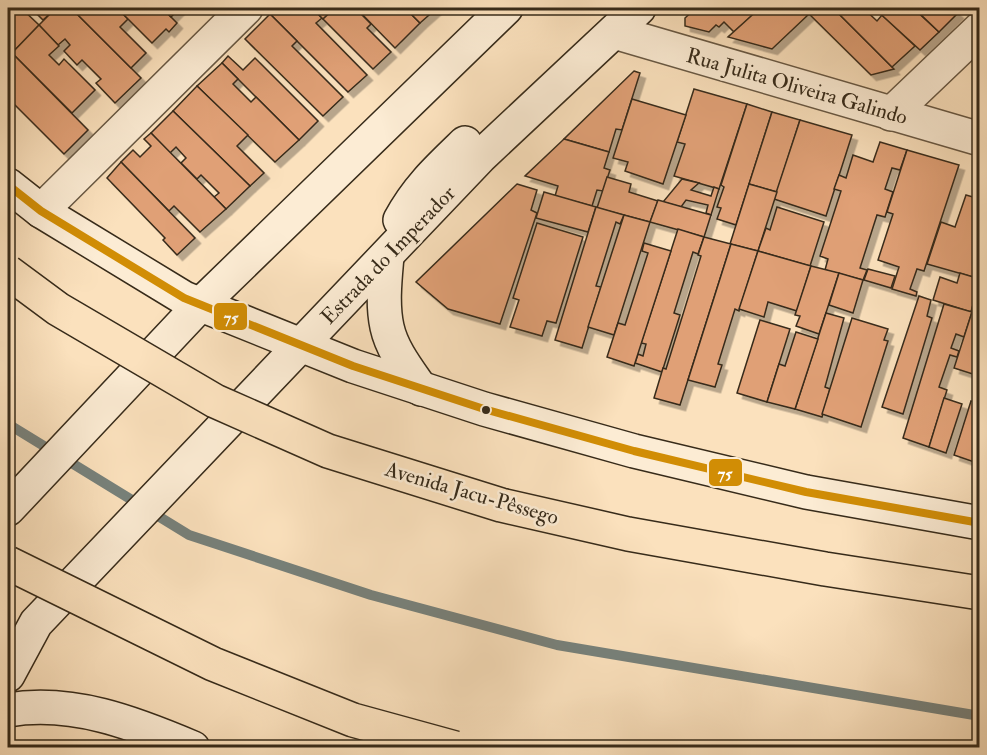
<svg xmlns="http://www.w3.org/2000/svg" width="987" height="755" viewBox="0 0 987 755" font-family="'IM FELL Double Pica',serif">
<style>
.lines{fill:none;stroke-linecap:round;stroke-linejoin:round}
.stream{stroke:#77817b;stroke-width:10}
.building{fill:#e0a076;stroke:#372b1a;stroke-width:1.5;filter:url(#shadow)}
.street-casing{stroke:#685843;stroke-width:36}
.secondary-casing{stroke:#372b1a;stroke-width:36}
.street{stroke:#fcecd4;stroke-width:33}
.secondary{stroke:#fcecd4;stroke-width:33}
.highway-bridge-casing{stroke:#372b1a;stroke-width:36;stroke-linecap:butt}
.highway-bridge{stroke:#fbe1bd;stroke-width:33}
.bus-1-casing{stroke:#fcecd4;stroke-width:12}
.bus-1{stroke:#d18d05;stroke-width:8}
.bus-dot{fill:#372b1a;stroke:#fcecd4;stroke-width:2}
.labels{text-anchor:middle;stroke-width:5;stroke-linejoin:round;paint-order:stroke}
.street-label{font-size:21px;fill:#372b1a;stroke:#fcecd4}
.line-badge{stroke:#fcecd4;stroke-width:2}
.badge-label{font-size:16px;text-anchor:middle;font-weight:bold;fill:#fff}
</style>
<defs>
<filter id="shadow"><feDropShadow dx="5.5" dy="5.5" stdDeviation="0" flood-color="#0004"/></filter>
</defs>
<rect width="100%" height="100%" fill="#fbe1bd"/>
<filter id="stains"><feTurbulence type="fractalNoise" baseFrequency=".00333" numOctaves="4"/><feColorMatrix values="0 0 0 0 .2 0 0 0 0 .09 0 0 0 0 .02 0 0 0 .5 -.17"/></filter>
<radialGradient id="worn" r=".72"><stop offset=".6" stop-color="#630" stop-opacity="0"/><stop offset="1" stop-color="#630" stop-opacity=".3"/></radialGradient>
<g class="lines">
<!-- stream -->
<path class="stream" d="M 8,424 L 189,535 L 371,595 L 557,645 L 980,716"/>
</g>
<!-- building -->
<g class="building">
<path d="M 8,8 L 21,8 L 39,25 L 12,53 L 8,49 Z"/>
<path d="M 31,8 L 56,8 L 43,20 Z"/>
<path d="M 56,8 L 71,8 L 141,78 L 115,103 L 96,83 L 101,79 L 82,60 L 77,65 L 64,51 L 70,45 L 65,39 L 58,45 L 39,25 Z"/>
<path d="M 71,8 L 117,8 L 128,19 L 120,27 L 146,53 L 131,68 Z"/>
<path d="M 117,8 L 162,8 L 177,23 L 169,32 L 166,29 L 152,43 Z"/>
<path d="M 162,8 L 180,8 L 171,17 Z"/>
<path d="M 277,8 L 312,8 L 322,18 L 316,23 L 367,75 L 348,92 L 270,14 Z"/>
<path d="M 312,8 L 335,8 L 323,19 Z"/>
<path d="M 335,8 L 355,8 L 371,24 L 367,28 L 391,52 L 373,69 L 323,19 Z"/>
<path d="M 358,8 L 405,8 L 420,23 L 395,48 L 357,9 Z"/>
<path d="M 405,8 L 437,8 L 420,23 Z"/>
<path d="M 696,8 L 752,8 L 756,12 L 734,32 L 724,22 L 719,27 L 716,25 L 709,32 L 685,26 L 685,18 Z"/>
<path d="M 760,8 L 803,8 L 809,14 L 772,49 L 728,37 Z"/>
<path d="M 803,8 L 833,8 L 894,69 L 871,75 Z"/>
<path d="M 833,8 L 863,8 L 877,21 L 882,15 L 915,46 L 892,67 Z"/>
<path d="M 874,8 L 913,8 L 939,32 L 920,50 Z"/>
<path d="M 919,8 L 952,8 L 958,13 L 939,32 L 917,11 L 920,9 Z"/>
<path d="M 270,14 L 297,41 L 292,46 L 343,97 L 323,116 L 245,39 Z"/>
<path d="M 39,25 L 59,46 L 49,55 L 59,65 L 64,59 L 95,90 L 72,113 L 12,53 Z"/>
<path d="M 12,53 L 88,130 L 64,154 L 8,98 L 8,57 Z"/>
<path d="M 228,56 L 243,70 L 255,58 L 318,121 L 299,140 L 222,63 Z"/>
<path d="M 222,63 L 238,79 L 233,84 L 251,102 L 256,97 L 299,140 L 275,162 L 197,86 Z"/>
<path d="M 634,71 L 640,73 L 622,130 L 616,129 L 609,152 L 564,139 Z"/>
<path d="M 197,86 L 248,135 L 237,146 L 264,173 L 250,186 L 173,111 Z"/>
<path d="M 694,89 L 747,104 L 719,189 L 674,176 L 685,144 L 677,142 Z"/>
<path d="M 632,99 L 686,115 L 663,184 L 625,171 L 628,162 L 613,158 Z"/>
<path d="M 747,104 L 772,112 L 736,225 L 717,219 L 721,208 L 717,207 L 724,187 L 721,185 Z"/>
<path d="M 173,111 L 250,186 L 226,209 L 214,197 L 219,193 L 201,175 L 197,179 L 181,163 L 186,158 L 176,147 L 170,153 L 151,133 Z"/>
<path d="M 772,112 L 800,120 L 777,192 L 749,184 Z"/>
<path d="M 800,120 L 852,135 L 826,216 L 774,199 Z"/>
<path d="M 151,133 L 226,209 L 200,232 L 174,206 L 169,211 L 121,162 L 133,150 L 140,157 L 151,146 L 144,139 Z"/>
<path d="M 564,139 L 609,152 L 604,168 L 610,170 L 603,191 L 597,190 L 592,206 L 555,196 L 558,186 L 525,176 Z"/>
<path d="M 880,142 L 907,150 L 900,170 L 892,168 L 885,189 L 893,192 L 885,217 L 877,215 L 860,268 L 867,270 L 863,280 L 825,270 L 828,259 L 820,256 L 841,191 L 834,189 L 839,175 L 846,178 L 853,155 L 873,162 Z"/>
<path d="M 907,150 L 959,165 L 924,271 L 917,269 L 910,289 L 917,292 L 916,296 L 892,289 L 899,267 L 878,260 L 893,214 L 887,212 Z"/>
<path d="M 121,162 L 195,238 L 177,255 L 163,240 L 165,238 L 107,178 Z"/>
<path d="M 607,177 L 631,184 L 629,192 L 658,201 L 650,222 L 597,208 Z"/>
<path d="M 682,179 L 699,183 L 691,190 L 711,196 L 714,187 L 719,189 L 711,215 L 706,213 L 708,205 L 686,200 L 681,207 L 663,202 Z"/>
<path d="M 517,184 L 537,190 L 531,210 L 537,213 L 500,324 L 448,309 L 416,282 Z"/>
<path d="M 749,184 L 777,192 L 758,251 L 730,244 Z"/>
<path d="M 544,192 L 596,207 L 588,232 L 536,218 Z"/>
<path d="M 966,195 L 980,199 L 980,279 L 927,264 L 941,222 L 955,227 Z"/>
<path d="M 658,200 L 711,215 L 704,237 L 650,222 Z"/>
<path d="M 596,207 L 624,215 L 620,224 L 616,222 L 596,286 L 601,287 L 582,348 L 555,340 Z"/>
<path d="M 777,207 L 824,222 L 810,266 L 758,251 L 766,228 L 770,230 Z"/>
<path d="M 624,215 L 650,222 L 614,335 L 588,327 Z"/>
<path d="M 537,223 L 583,237 L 556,323 L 547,321 L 542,336 L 510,327 L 519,300 L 513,298 Z"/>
<path d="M 678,229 L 704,237 L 698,254 L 693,252 L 674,313 L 680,315 L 662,372 L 635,363 L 638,354 L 643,356 L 646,344 L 641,343 Z"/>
<path d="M 704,237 L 731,244 L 680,405 L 654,398 L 663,368 L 666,369 L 701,256 L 698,255 Z"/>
<path d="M 644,243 L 671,251 L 634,366 L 607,357 L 618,323 L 625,325 L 648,253 L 642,251 Z"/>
<path d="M 731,244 L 758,251 L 739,311 L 735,309 L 718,364 L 722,365 L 715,387 L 688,380 Z"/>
<path d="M 758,251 L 811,266 L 797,311 L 768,302 L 764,317 L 739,309 Z"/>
<path d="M 811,266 L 839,273 L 819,334 L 796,326 L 800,316 L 795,315 Z"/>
<path d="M 868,269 L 895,276 L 891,288 L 864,280 Z"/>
<path d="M 839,273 L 863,280 L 853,313 L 829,305 Z"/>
<path d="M 960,273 L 980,279 L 971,312 L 933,300 L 940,277 L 957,283 Z"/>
<path d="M 977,291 L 980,292 L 980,315 L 971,312 Z"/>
<path d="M 919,296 L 931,300 L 927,316 L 932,318 L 903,414 L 882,407 Z"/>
<path d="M 944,304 L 972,312 L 964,337 L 956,334 L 951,348 L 959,351 L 957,357 L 950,355 L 939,387 L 947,390 L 929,447 L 903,438 Z"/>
<path d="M 972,312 L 980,315 L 979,376 L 954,368 Z"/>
<path d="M 826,313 L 844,318 L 825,387 L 830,389 L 822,417 L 795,409 Z"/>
<path d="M 852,318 L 888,329 L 884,340 L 888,341 L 861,427 L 822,414 Z"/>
<path d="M 760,320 L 790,329 L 767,402 L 737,393 Z"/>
<path d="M 796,332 L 818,339 L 795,409 L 767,402 L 779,364 L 785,366 Z"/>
<path d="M 944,398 L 962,404 L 946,453 L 929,447 Z"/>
<path d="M 971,401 L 980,404 L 980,464 L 954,455 Z"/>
</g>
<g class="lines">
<defs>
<g id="street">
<path d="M 614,32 L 980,139"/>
<path d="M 891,114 L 980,29"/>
<path d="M 41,211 L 246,8"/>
</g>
<g id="secondary">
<path d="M 8,185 L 41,211 L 184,298 L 353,366 L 484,409 L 634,451 L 806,492 L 980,523"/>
<path d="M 400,220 C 417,188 439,168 465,143"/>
<path d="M 387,256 C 385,279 382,304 387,327 C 392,350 408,370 421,389"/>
<path d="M 8,509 L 200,305 L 506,8"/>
<path d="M 8,675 L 36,623 L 480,157 L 639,8"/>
<path d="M 8,710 C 72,699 134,723 193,748"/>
</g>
</defs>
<!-- street casing -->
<use href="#street" class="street-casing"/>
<!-- secondary casing -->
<use href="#secondary" class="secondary-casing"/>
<!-- street -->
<use href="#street" class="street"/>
<!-- secondary -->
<use href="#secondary" class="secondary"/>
<defs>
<g id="highway-bridge">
<path d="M 8,272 L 58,309 L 215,401 L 328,451 L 501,505 L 628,534 L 825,569 L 980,593"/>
<path d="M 8,563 L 213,664 L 353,720 L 455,748"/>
</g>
</defs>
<!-- highway-bridge casing -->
<use href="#highway-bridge" class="highway-bridge-casing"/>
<!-- highway-bridge -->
<use href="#highway-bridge" class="highway-bridge"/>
<defs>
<path id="bus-1" d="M 8,185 L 41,211 L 184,298 L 353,366 L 484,409 L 634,451 L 806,492 L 980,523"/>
</defs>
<!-- bus-1 casing -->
<use href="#bus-1" class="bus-1-casing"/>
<!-- bus-1 -->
<use href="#bus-1" class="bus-1"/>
</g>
<!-- markers -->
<circle class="bus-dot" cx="486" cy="410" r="5"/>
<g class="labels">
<!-- street labels -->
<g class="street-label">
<text transform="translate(797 86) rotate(16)" y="7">Rua Julita Oliveira Galindo</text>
<text transform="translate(388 255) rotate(-46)" y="7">Estrada do Imperador</text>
<text transform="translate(472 493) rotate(16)" y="7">Avenida Jacu-Pêssego</text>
</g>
</g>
<g class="line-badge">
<rect x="213" y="302" width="35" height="29" rx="6" fill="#d18d05"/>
<rect x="708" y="458" width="35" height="29" rx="6" fill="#d18d05"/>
</g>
<g class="badge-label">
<text x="231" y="323">75</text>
<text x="725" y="479">75</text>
</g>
<!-- margin -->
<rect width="987" height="755" fill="none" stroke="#fbe1bd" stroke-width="30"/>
<rect x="9" y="9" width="969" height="737" fill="none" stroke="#372b1a" stroke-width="3"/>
<rect x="15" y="15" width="957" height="725" fill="none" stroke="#372b1a" stroke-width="1.5"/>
<rect width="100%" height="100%" filter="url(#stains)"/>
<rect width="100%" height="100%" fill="url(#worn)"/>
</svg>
